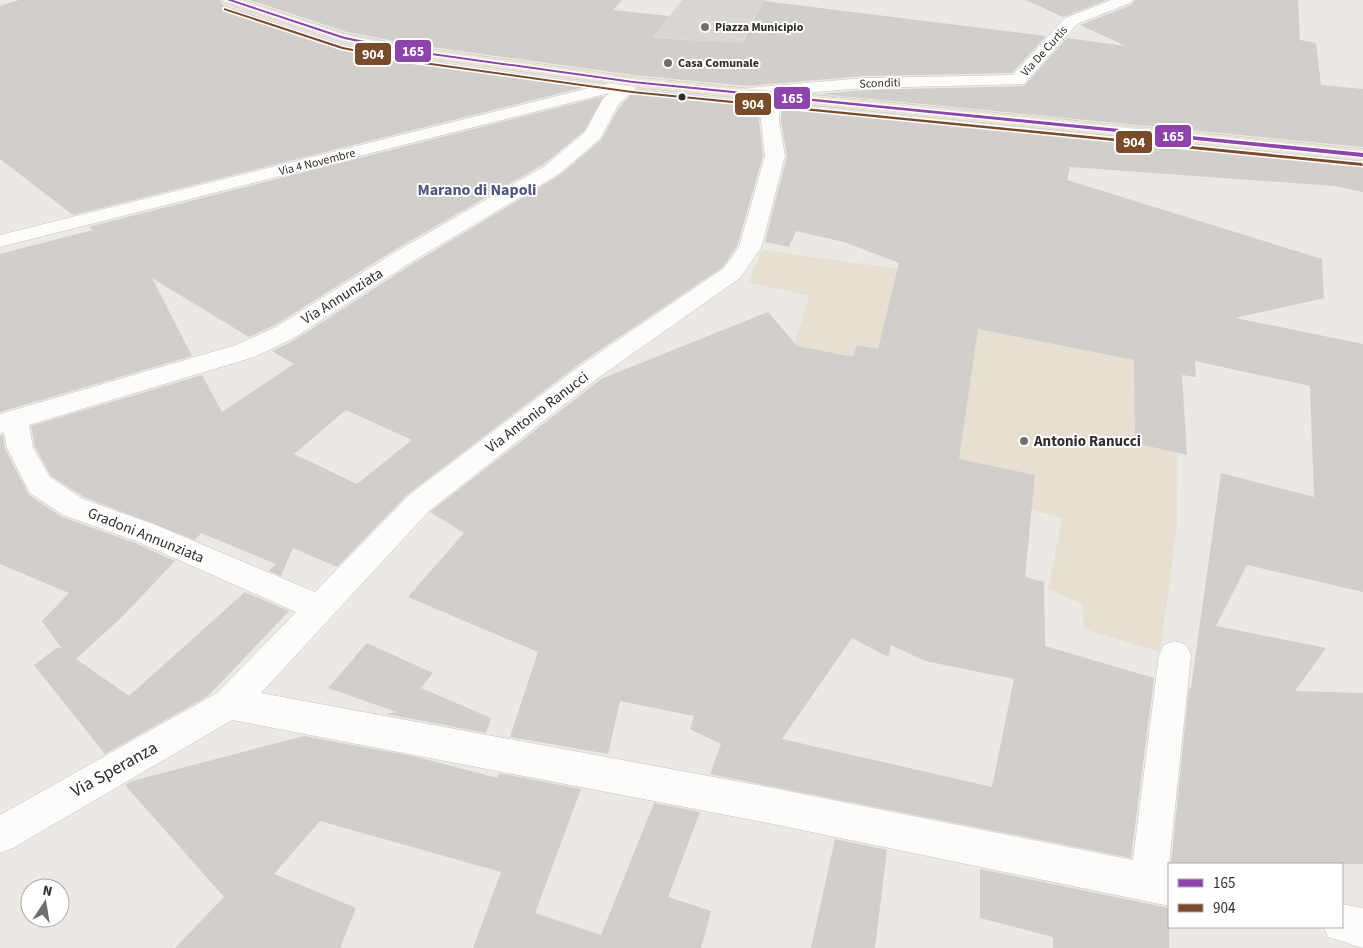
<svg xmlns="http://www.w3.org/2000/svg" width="1363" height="948" viewBox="0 0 1363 948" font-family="'Source Sans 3',sans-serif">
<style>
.education{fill:#e6e0d3}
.plaza{fill:#dad6d2}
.building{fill:#d1cecb;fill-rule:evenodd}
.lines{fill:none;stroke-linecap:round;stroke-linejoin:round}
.minor-casing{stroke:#c5c4c5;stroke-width:1}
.major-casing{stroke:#c6c5c4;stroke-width:1}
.minor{fill:#fcfcfb;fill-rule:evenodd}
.major{fill:#e8e4d6;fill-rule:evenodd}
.bus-1-casing{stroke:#fff;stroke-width:3}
.bus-2-casing{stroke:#fff;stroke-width:3}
.bus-1{fill:#8e44ad;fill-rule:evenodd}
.bus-2{fill:#7a4b2a;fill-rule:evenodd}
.poi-dot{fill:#706f6e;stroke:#fff;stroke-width:2}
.bus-dot{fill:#2e2e2e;stroke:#fff;stroke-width:2}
.labels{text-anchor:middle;stroke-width:4;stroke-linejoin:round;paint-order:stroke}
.far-poi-label{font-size:12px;font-weight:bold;fill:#2e2e2e;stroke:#fff;text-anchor:start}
.far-street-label{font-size:12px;fill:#2e2e2e;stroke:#fff}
.street-label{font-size:15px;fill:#2e2e2e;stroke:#fff}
.poi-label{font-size:15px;font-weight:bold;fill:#2e2e2e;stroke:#fff;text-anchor:start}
.far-district-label{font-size:16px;font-weight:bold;fill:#4d5680;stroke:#fff}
.near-street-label{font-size:18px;fill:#2e2e2e;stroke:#fff}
.line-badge{stroke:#fff;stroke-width:2}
.badge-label{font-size:14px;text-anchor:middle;font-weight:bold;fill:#fff}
</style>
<rect width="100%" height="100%" fill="#ece8e4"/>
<!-- education -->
<path class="education" d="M 762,250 L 1176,307 L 1177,527 L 1160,652 L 1084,629 L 1082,604 L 1048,589 L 1062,518 L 868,467 L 780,392 L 809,296 L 748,282 Z"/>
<!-- plaza -->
<path class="plaza" d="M 682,0 L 765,0 L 735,54 L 697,40 L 652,38 Z"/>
<!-- building -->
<g class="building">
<path d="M 19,0 L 219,0 L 223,5 L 344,45 L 410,58 L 597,84 L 73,215 L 0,159 L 0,6 Z"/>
<path d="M 250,0 L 622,0 L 613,10 L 669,16 L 652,38 L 742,43 L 764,1 L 1046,36 L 1012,73 L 864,76 L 747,86 L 633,75 L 410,44 L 347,32 Z"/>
<path d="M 1026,0 L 1106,0 L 1063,17 Z"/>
<path d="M 1135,0 L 1298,0 L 1300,40 L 1316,43 L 1321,85 L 1363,89 L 1363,147 L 820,94 L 864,90 L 1024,86 L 1067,38 L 1126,46 L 1080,25 L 1131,5 Z"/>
<path d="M 637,89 L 761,102 L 759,121 L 763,156 L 737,246 L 723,267 L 579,364 L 408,494 L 337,567 L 293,548 L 281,576 L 269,571 L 276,564 L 201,533 L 195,540 L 84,497 L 51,476 L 35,447 L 31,426 L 202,375 L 222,412 L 294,364 L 272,351 L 293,341 L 414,263 L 560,175 L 601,140 L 620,106 ZM 346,410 L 412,440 L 357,484 L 294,454 Z"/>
<path d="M 604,96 L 584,131 L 544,164 L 396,249 L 275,325 L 249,337 L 152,278 L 192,356 L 0,412 L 0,254 L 93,230 L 88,227 Z"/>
<path d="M 782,104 L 1363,163 L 1363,192 L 1335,186 L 1070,167 L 1067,180 L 1322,259 L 1324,298 L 1235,318 L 1363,344 L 1363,592 L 1247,565 L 1216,626 L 1326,648 L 1295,691 L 1363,693 L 1363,864 L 1171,864 L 1189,688 L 1191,688 L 1221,473 L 1314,497 L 1310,386 L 1195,361 L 1196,377 L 1182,375 L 1187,455 L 1135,443 L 1134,360 L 978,329 L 959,459 L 1035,475 L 1025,577 L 1044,582 L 1045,646 L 1154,678 L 1131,858 L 710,774 L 721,744 L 690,729 L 694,716 L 620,701 L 608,754 L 510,737 L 538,652 L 408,597 L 464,533 L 430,512 L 605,376 L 601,379 L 768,312 L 797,346 L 853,357 L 857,345 L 878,349 L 899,263 L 844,242 L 796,231 L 789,247 L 765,242 L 787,156 L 781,121 ZM 852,638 L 888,657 L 891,645 L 925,661 L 1014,679 L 992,787 L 782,739 Z"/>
<path d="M 3,435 L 5,449 L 29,495 L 62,517 L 135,543 L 175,561 L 122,617 L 76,659 L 129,696 L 245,592 L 289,611 L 208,696 L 105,754 L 34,665 L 58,647 L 62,649 L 42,621 L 69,593 L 0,564 L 0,436 Z"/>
<path d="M 367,643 L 433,673 L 421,688 L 491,718 L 486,733 L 386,714 L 397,712 L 328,688 Z"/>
<path d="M 304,736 L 417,757 L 497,778 L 499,773 L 581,789 L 535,913 L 601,935 L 654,803 L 700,812 L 668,897 L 711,911 L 701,948 L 473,948 L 501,872 L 320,821 L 274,874 L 356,908 L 340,948 L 175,948 L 224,897 L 125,785 L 132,781 Z"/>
<path d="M 835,839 L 887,850 L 875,948 L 811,948 Z"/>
<path d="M 980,869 L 1169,908 L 1169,948 L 1053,948 L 1053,937 L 980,918 Z"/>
</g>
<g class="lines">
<defs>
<g id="minor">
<path d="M 1111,0 L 1133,0 L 1130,3 L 1077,24 L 1024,84 L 864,88 L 781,95 L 779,121 L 785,156 L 761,248 L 740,278 L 598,378 L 429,511 L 261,693 L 768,787 L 1133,860 L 1159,655 L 1164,645 L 1175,641 L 1186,645 L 1191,655 L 1169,864 L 1169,906 L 768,823 L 232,720 L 13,848 L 0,853 L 0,815 L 217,693 L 296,612 L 136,541 L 63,515 L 30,493 L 7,448 L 4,432 L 0,434 L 0,414 L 236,345 L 276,327 L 397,251 L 545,166 L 585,132 L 601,102 L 609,93 L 0,247 L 0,235 L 633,77 L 639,78 L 642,82 L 618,105 L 600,139 L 559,174 L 413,261 L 292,339 L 254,357 L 29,425 L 33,448 L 50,477 L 83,499 L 156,525 L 315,592 L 409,495 L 580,366 L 724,268 L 739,247 L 765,156 L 761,121 L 764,96 L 748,96 L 745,92 L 748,88 L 864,78 L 1013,75 L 1065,18 Z"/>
<path d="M 1342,904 L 1363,908 L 1363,948 L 1328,937 L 1324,927 L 1342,927 Z"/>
</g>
<path id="major" d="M 221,0 L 244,0 L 347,34 L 410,46 L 633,77 L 1363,149 L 1363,161 L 633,87 L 410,56 L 344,43 L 224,3 Z"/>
</defs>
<!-- minor casing -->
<use href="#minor" class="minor-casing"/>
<!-- major casing -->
<use href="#major" class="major-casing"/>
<!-- minor -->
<use href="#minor" class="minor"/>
<!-- major -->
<use href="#major" class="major"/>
<defs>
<path id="bus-1" d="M 227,0 L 233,0 L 345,37 L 410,50 L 633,81 L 1363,153 L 1363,157 L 633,83 L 410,52 L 344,39 Z"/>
<path id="bus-2" d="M 224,8 L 343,47 L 409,60 L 632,91 L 1362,163 L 1363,166 L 632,93 L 409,62 L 342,49 L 224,10 Z"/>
</defs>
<!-- bus-1 casing -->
<use href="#bus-1" class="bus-1-casing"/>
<!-- bus-2 casing -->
<use href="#bus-2" class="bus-2-casing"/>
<!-- bus-1 -->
<use href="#bus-1" class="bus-1"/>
<!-- bus-2 -->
<use href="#bus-2" class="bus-2"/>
</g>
<!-- markers -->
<g class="poi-dot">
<circle cx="705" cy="27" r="5"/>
<circle cx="668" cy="63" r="5"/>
<circle cx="1024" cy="441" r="5"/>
</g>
<circle class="bus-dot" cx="682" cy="97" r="4.5"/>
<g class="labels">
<!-- far-poi labels -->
<g class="far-poi-label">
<text x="715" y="31">Piazza Municipio</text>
<text x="678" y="67">Casa Comunale</text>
</g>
<!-- far-street labels -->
<g class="far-street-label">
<text transform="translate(1044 51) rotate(-48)" y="4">Via De Curtis</text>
<text transform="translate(880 83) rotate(-2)" y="4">Sconditi</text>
<text transform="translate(317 162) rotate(-14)" y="4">Via 4 Novembre</text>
</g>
<!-- street labels -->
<g class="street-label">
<text transform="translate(342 296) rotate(-32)" y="5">Via Annunziata</text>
<text transform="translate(537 412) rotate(-37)" y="5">Via Antonio Ranucci</text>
<text transform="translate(146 535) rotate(22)" y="5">Gradoni Annunziata</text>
</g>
<!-- poi labels -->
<g class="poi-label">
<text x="1034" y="446">Antonio Ranucci</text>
</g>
<!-- far-district labels -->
<g class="far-district-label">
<text x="477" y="195">Marano di Napoli</text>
</g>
<!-- near-street labels -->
<g class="near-street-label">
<text transform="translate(114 769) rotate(-29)" y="6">Via Speranza</text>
</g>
</g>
<g class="line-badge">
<rect x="394" y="39" width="38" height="24" rx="5" fill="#8e44ad"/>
<rect x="354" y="42" width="38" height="24" rx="5" fill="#7a4b2a"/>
<rect x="773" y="86" width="38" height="24" rx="5" fill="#8e44ad"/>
<rect x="734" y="92" width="38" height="24" rx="5" fill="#7a4b2a"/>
<rect x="1154" y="124" width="38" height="24" rx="5" fill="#8e44ad"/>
<rect x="1115" y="130" width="38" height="24" rx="5" fill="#7a4b2a"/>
</g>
<g class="badge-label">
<text x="413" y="56">165</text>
<text x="373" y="59">904</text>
<text x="792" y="103">165</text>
<text x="753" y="109">904</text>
<text x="1173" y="141">165</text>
<text x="1134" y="147">904</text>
</g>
<!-- legend -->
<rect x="1168" y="863" width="175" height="65" fill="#ffffff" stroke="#ababab"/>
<rect x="1178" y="879" width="25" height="8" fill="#8e44ad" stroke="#ababab"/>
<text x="1213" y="888" font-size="15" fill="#2e2e2e">165</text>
<rect x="1178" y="904" width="25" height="8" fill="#7a4b2a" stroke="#ababab"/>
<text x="1213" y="913" font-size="15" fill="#2e2e2e">904</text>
<!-- north arrow -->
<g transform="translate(45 903) rotate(12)"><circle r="24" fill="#ffffff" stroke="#ababab"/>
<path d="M0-4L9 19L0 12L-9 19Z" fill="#706f6e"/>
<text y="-8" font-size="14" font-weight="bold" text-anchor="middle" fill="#2e2e2e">N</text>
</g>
</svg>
